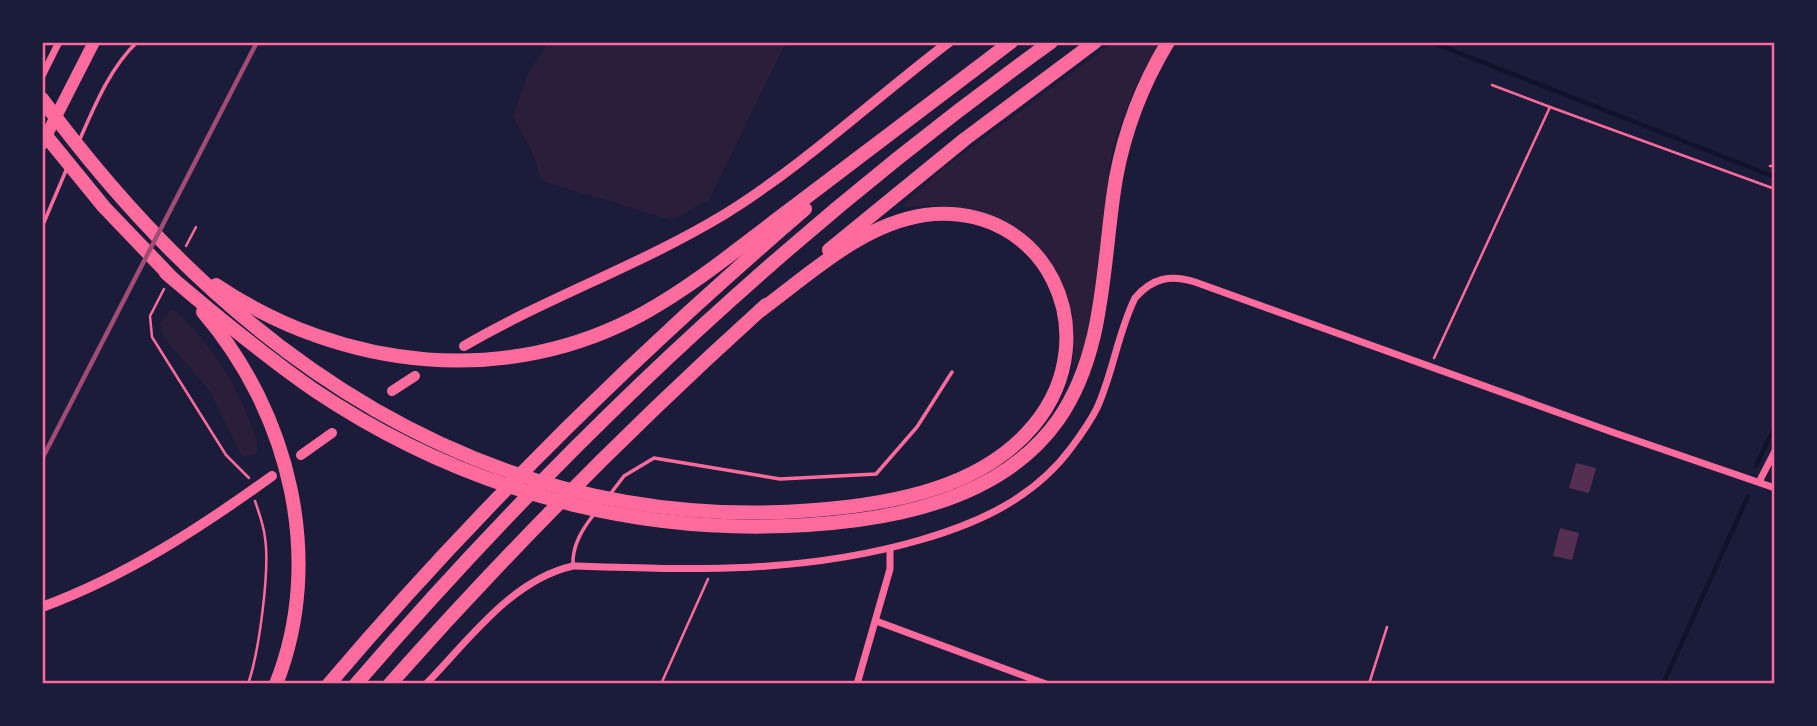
<svg xmlns="http://www.w3.org/2000/svg" width="1817" height="726" viewBox="0 0 1817 726" font-family="'Golos Text',sans-serif">
<style>
.green{fill:#2a1e3b}
.lines{fill:none;stroke-linecap:round;stroke-linejoin:round}
.stream{stroke:#12122b;stroke-width:4.5}
.building{fill:#542f53}
.path{stroke:#ff6b9d;stroke-width:2.5}
.service{stroke:#ff6b9d;stroke-width:3.5}
.minor{stroke:#ff6b9d;stroke-width:7}
.secondary{stroke:#ff6b9d;stroke-width:10}
.primary{stroke:#ff6b9d;stroke-width:12}
.motorway{stroke:#ff6b9d;stroke-width:14}
.rail{stroke:#a44b75;stroke-width:4.5}
.neatline{fill:none;stroke:#ff6b9d;stroke-width:2.5}
</style>
<rect width="100%" height="100%" fill="#1b1b3a"/>
<!-- green -->
<g class="green">
<path d="M 549,42 L 786,42 L 709,200 L 671,220 L 542,181 L 532,152 L 513,116 L 528,73 Z"/>
<path d="M 1114,42 L 1160,42 C 1137,79 1118,122 1110,165 C 1101,217 1101,329 1073,369 C 1073,355 1075,340 1074,326 C 1069,273 1028,222 975,210 C 952,205 928,205 905,207 L 903,205 L 944,168 Z"/>
<path d="M 170,310 L 176,311 C 215,349 241,390 257,442 L 257,451 L 254,455 L 244,457 L 239,452 L 210,391 L 163,337 L 160,324 Z"/>
</g>
<g class="lines">
<!-- stream -->
<g class="stream">
<path d="M 1431,42 L 1775,177"/>
<path d="M 1756,466 L 1775,426"/>
<path d="M 1663,684 L 1748,496"/>
</g>
</g>
<!-- building -->
<g class="building">
<path d="M 1576,463 L 1596,468 L 1589,493 L 1569,488 Z"/>
<path d="M 1560,528 L 1579,533 L 1572,560 L 1553,556 Z"/>
</g>
<g class="lines">
<!-- path -->
<g class="path">
<path d="M 1492,85 L 1550,107"/>
<path d="M 1770,166 L 1775,166"/>
<path d="M 186,246 L 196,227"/>
<path d="M 164,289 L 150,316 L 152,337 L 226,455 L 249,478"/>
<path d="M 1434,358 L 1550,107 L 1775,189"/>
<path d="M 248,684 C 259,653 270,570 265,538 C 264,526 259,513 255,501"/>
<path d="M 661,684 L 708,579"/>
<path d="M 1369,684 L 1387,627"/>
</g>
<!-- service -->
<g class="service">
<path d="M 80,139 C 95,105 110,68 137,42"/>
<path d="M 42,227 L 67,168"/>
<path d="M 611,493 L 624,476 L 654,458 L 780,479 L 876,474 L 917,427 L 952,372"/>
<path d="M 573,565 C 572,545 583,528 595,513"/>
</g>
<!-- minor -->
<g class="minor">
<path d="M 42,76 L 59,42"/>
<path d="M 1759,482 L 1775,451"/>
<path d="M 876,621 L 1046,684"/>
<path d="M 426,684 C 469,640 511,580 573,566 C 693,570 803,574 920,540 C 979,523 1034,498 1071,448 C 1080,436 1090,422 1097,408 C 1113,373 1118,332 1135,298 C 1152,278 1171,274 1195,282 L 1612,432 L 1775,488"/>
<path d="M 857,684 L 890,569 L 890,549"/>
</g>
<!-- secondary -->
<g class="secondary">
<path d="M 464,346 C 548,297 641,265 725,214 C 804,165 874,99 949,42"/>
<path d="M 392,391 L 415,376"/>
<path d="M 301,455 L 332,433"/>
<path d="M 42,607 C 126,576 200,528 272,476"/>
</g>
<!-- primary -->
<path class="primary" d="M 42,144 L 94,42"/>
<!-- motorway -->
<g class="motorway">
<path d="M 42,99 C 230,354 485,536 815,510 C 892,504 982,488 1034,425 C 1109,334 1046,200 925,215 C 862,224 810,274 761,310"/>
<path d="M 42,131 L 104,207 L 173,279"/>
<path d="M 829,250 L 965,139 L 1095,42"/>
<path d="M 166,273 C 214,314 262,354 314,390 C 475,498 665,545 858,520 C 933,510 1012,485 1058,420 C 1107,350 1102,259 1116,178 C 1125,129 1142,85 1168,42"/>
<path d="M 216,285 C 344,371 508,388 644,313 C 698,283 746,242 796,205 C 868,151 939,96 1011,42"/>
<path d="M 203,312 C 289,412 326,559 276,684"/>
<path d="M 329,684 C 474,513 635,355 805,209"/>
<path d="M 356,684 C 562,445 795,226 1051,42"/>
<path d="M 390,684 C 508,551 633,425 766,305"/>
</g>
<!-- rail -->
<path class="rail" d="M 42,459 L 257,42"/>
</g>
<!-- border -->
<rect width="1817" height="726" fill="none" stroke="#1b1b3a" stroke-width="88"/>
<rect x="44" y="44" width="1729" height="638" class="neatline"/>
</svg>
